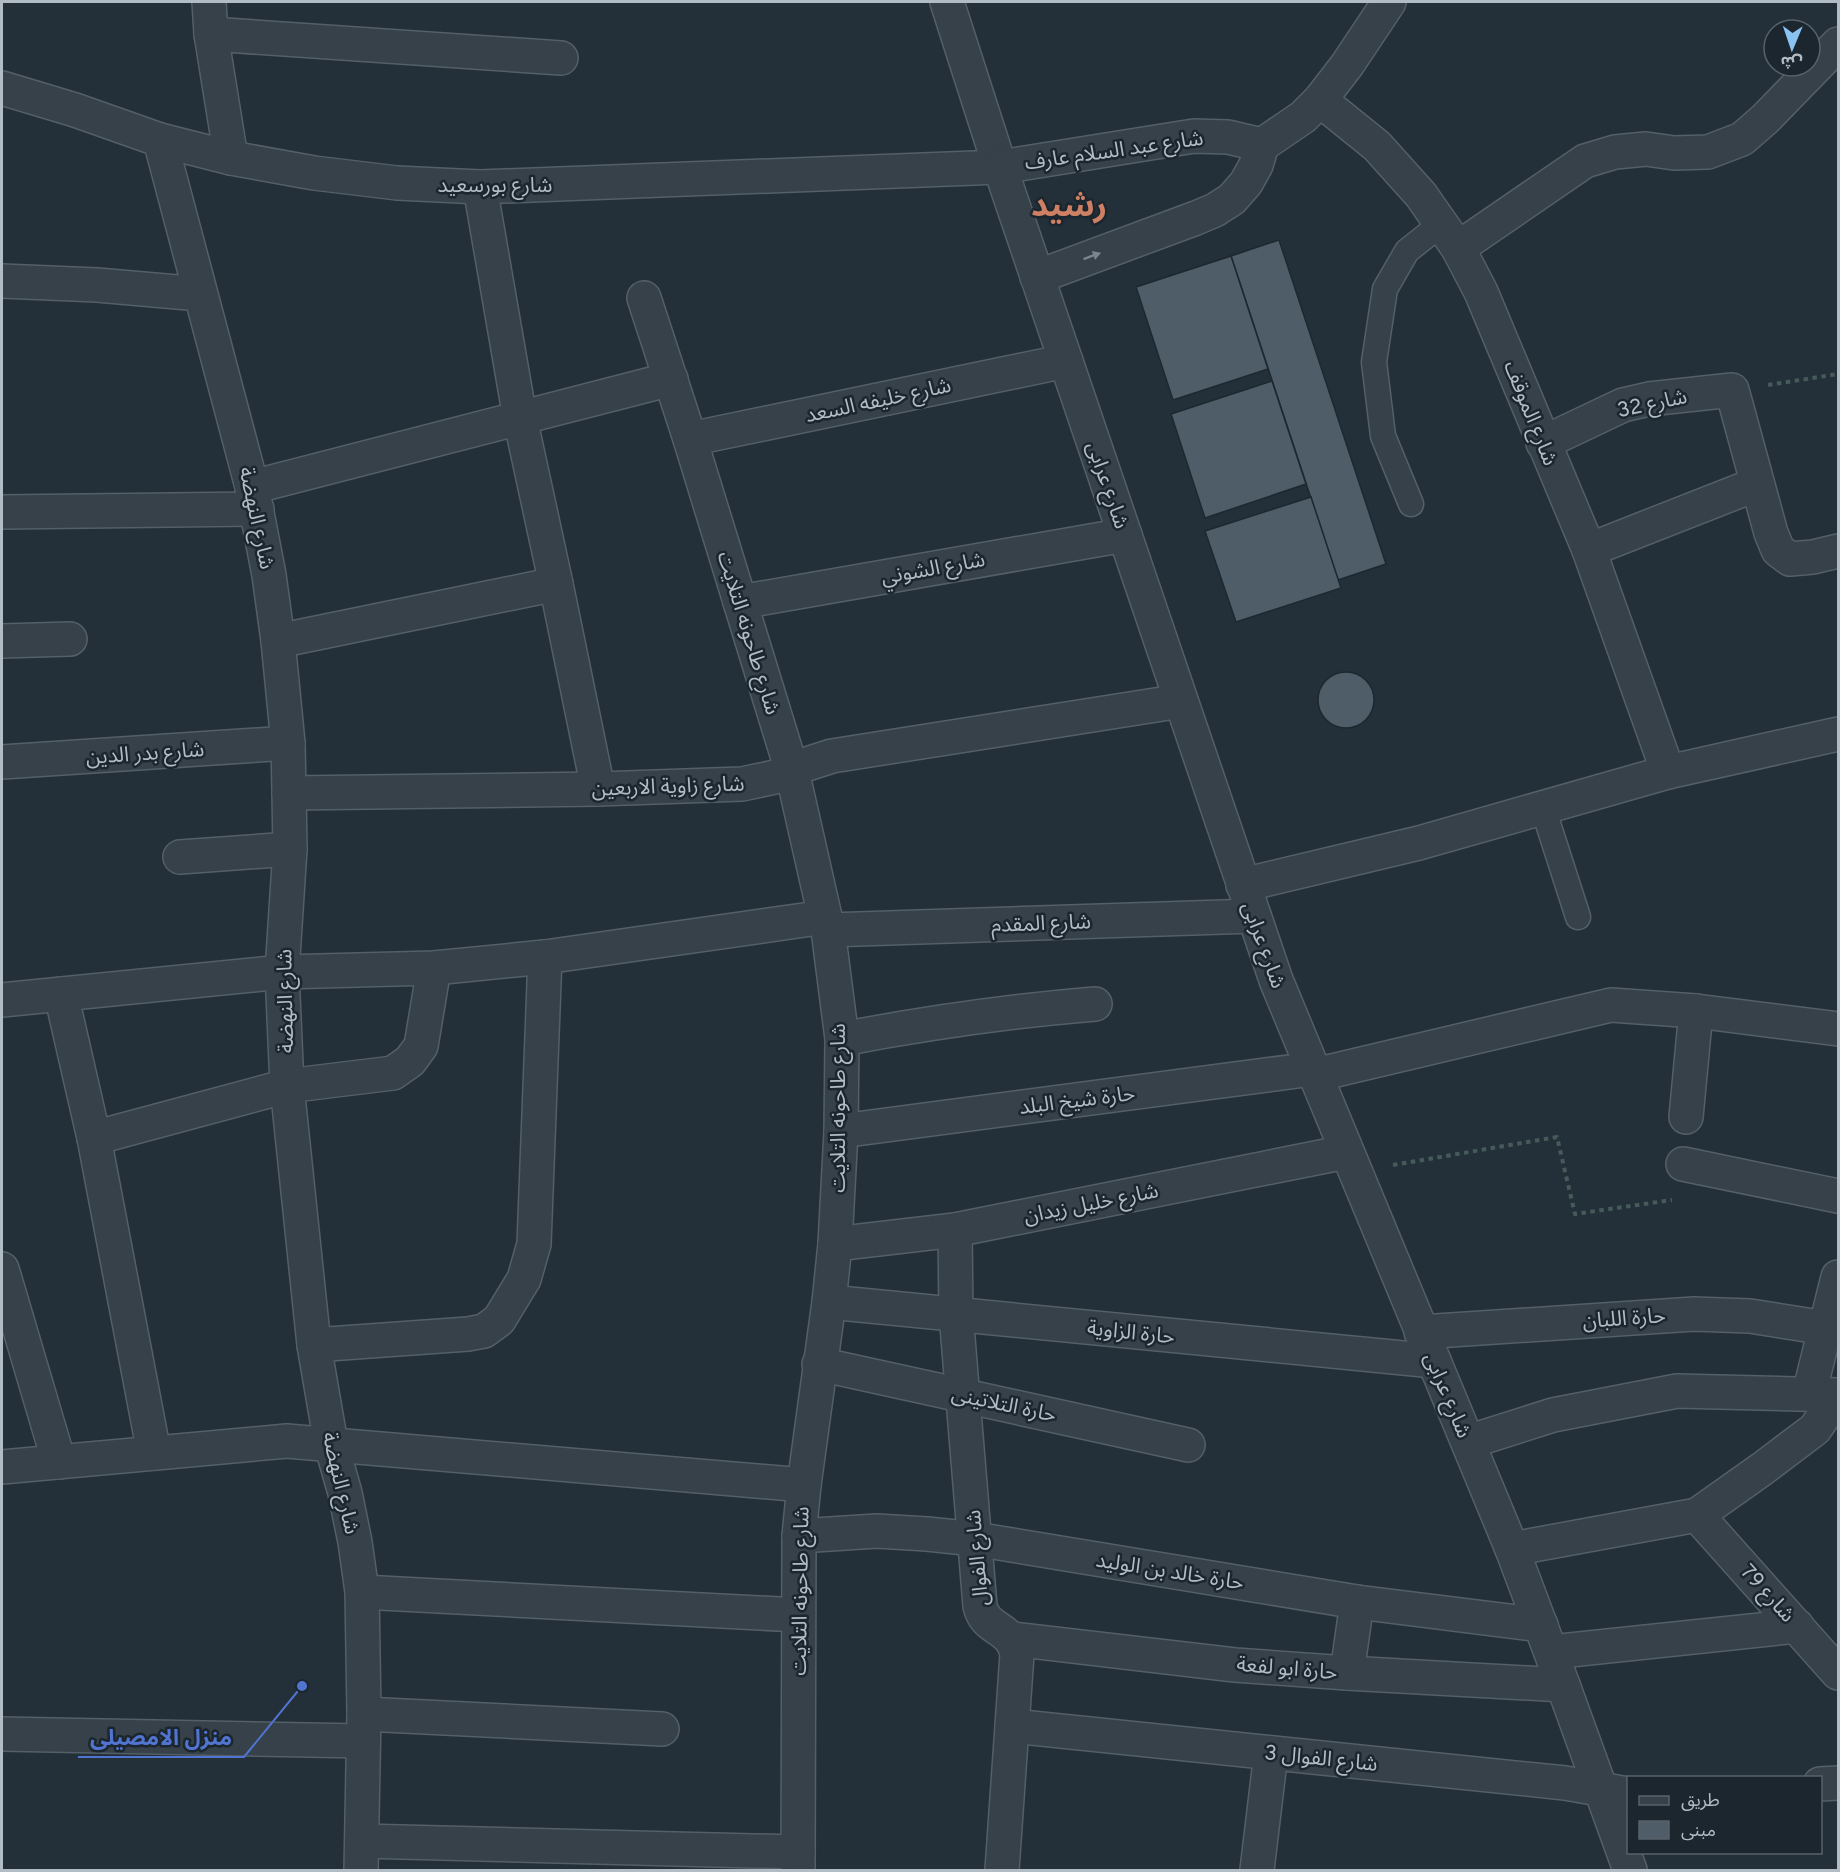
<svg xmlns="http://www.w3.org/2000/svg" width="1840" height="1872" viewBox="0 0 1840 1872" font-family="Overpass,'Noto Sans Arabic',sans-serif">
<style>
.building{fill:#4e5d67;stroke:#1e2830;stroke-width:1.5}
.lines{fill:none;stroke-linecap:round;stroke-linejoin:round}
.service-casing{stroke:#545f67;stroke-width:27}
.minor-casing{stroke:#545f67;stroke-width:36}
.tertiary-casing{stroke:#545f67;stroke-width:36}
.path{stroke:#475a5a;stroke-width:4;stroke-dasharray:4.5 4.5;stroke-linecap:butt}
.service{stroke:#36414a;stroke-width:24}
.minor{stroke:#36414a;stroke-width:33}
.tertiary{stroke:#36414a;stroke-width:33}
.oneway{fill:#7a858e}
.labels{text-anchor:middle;stroke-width:5;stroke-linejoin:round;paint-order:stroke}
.street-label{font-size:21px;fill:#b1bcc5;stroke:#1c262e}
.town-label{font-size:33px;font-weight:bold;fill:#ce8064;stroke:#1c262e}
.leader{fill:none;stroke:#5174d1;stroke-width:2}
.callout-dot{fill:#5174d1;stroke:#1c262e;stroke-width:2}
.callout-label{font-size:22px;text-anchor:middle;font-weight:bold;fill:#5174d1;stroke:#1c262e;stroke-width:5;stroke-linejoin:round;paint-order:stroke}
</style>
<rect width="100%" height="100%" fill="#233039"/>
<!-- building -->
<g class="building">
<path d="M 1279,240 L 1386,564 L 1338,580 L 1231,256 Z"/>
<path d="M 1231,256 L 1268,369 L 1173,400 L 1136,287 Z"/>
<path d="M 1272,381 L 1306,484 L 1205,518 L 1171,414 Z"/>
<path d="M 1311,497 L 1341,588 L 1236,622 L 1205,531 Z"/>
<circle cx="1346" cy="700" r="28"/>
</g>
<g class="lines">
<defs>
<g id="service">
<path d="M 1411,504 L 1383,436 L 1374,362 L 1385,289 L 1407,251 L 1441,224"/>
<path d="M 1543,808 L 1578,917"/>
</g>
<g id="minor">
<path d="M 209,2 L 211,34 L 231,158"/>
<path d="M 947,2 L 1000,167"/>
<path d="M 211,34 L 561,58"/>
<path d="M 1320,100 L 1377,146 L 1421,195 L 1458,248 L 1481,292 L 1589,550 L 1668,772"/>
<path d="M 160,140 L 252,487 L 269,575 L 278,641 L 288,743 L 289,793 L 290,849 L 282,972 L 287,1086 L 314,1345 L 331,1444 L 345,1493 L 355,1542 L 362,1592 L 364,1714 L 361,1870"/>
<path d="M 480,187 L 520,418 L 556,584 L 598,789"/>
<path d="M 1458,248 L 1585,161 L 1615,152 L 1646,149 L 1674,153 L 1708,152 L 1742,139 L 1765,119 L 1838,44"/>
<path d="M 2,281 L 97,285 L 200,294"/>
<path d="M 644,298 L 690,439 L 792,771 L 828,930 L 842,1039 L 841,1131 L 835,1244 L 829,1302 L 804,1485 L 799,1536 L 798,1870"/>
<path d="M 690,439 L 1066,361"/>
<path d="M 1543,443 L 1623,405 L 1649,399 L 1732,390 L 1771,533 L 1778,550 L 1790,559 L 1813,557 L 1838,551"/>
<path d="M 252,487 L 671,379"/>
<path d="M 2,512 L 257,509"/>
<path d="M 1589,550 L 1757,484"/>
<path d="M 740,602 L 1125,535"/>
<path d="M 2,641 L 70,639"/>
<path d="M 278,641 L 556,584"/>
<path d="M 2,762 L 288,743"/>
<path d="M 289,793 L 598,789 L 742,784 L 775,777 L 804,765 L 832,756 L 1181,701"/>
<path d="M 180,857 L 290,849"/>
<path d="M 1243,885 L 1419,843 L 1668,772 L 1838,734"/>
<path d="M 828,930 L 1254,916"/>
<path d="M 61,994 L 94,1138 L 154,1453"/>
<path d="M 2,1000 L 282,972 L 434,968 L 545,957 L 825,917"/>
<path d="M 842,1039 C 927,1023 1009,1011 1095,1004"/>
<path d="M 1315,1075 L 1611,1005 L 1696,1011 L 1838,1029"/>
<path d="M 1686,1117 L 1696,1011"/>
<path d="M 841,1131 L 1312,1069"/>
<path d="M 94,1138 L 287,1086 L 393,1073 L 410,1061 L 421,1046 L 434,968"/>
<path d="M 1683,1164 L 1838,1196"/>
<path d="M 955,1230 L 956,1314 L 980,1606 C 986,1632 1011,1625 1017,1654 L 1002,1870"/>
<path d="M 835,1244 L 955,1230 L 1346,1152"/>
<path d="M 2,1269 L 59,1462"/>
<path d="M 829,1302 L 1434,1361"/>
<path d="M 1421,1332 L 1694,1314 L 1750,1316 L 1826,1328"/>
<path d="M 314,1345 L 468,1334 L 484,1331 L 499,1320 L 524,1279 L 534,1244 L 545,957"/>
<path d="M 819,1364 L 1188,1445"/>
<path d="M 1809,1394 L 1838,1277"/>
<path d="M 1468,1442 L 1553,1415 L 1677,1391 L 1838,1395"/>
<path d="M 2,1467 L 287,1441 L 804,1485"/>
<path d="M 1697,1515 L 1838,1673"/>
<path d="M 799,1536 L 877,1531 L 927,1534 L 975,1539 L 1357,1602 L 1541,1625"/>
<path d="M 1512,1549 L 1697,1515 L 1762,1469 L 1815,1429 L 1838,1395"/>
<path d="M 362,1592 L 798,1615"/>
<path d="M 1012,1639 L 1235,1665 L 1347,1673 L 1563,1685"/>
<path d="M 1551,1652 L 1797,1626"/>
<path d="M 1347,1673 L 1357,1602"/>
<path d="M 364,1714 L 662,1729"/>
<path d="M 1012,1726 L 1565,1783 L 1628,1794"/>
<path d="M 2,1734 L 363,1741"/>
<path d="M 1820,1784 L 1838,1783"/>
<path d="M 362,1841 L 798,1852"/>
<path d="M 1257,1870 L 1271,1753"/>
</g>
<g id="tertiary">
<path d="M 2,88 L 75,110 L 160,140 L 231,158 L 314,173 L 397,183 L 480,187 L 1000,167 L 1194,136 L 1228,137 L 1262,145"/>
<path d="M 1000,167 L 1276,980 L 1512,1549 L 1563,1685 L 1630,1870"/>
<path d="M 1037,277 L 1196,218 L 1215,210 L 1232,199 L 1246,183 L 1256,165 L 1262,145 L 1303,117 L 1320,100 L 1347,65 L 1389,2"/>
</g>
</defs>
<!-- service casing -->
<use href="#service" class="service-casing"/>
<!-- minor casing -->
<use href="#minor" class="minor-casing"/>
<!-- tertiary casing -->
<use href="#tertiary" class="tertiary-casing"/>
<!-- path -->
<g class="path">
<path d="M 1768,385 L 1838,374"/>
<path d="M 1393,1165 L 1557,1137 L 1575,1214 L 1672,1200"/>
</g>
<!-- service -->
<use href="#service" class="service"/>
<!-- minor -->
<use href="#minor" class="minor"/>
<!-- tertiary -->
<use href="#tertiary" class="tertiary"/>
</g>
<!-- one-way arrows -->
<defs><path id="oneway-solid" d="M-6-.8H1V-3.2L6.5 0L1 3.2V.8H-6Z" transform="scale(1.5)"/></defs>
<use class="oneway" href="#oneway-solid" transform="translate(1092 256) rotate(-20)"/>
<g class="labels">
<!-- street labels -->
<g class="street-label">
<text transform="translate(1114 150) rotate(-8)" y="7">شارع عبد السلام عارف</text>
<text x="495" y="192">شارع بورسعيد</text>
<text transform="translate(878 400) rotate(-12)" y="7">شارع خليفه السعد</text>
<text transform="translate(1652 403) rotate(-12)" y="7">شارع 32</text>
<text transform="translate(1531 413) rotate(68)" y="7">شارع الموقف</text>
<text transform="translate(1108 485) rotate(71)" y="7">شارع عرابى</text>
<text transform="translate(257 518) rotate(78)" y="7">شارع النهضة</text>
<text transform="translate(933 568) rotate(-10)" y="7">شارع الشوني</text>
<text transform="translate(749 633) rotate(73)" y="7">شارع طاحونه التلايت</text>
<text transform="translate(145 753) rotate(-4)" y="7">شارع بدر الدين</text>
<text transform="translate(668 786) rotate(-2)" y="7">شارع زاوية الاربعين</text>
<text transform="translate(1041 923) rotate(-2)" y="7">شارع المقدم</text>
<text transform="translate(1264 945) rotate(70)" y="7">شارع عرابى</text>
<text transform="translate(285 1001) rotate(-91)" y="7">شارع النهضة</text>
<text transform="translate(1077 1100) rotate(-7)" y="7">حارة شيخ البلد</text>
<text transform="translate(838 1108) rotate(-90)" y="7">شارع طاحونه التلايت</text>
<text transform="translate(1091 1203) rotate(-11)" y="7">شارع خليل زيدان</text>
<text transform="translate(1624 1318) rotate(-4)" y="7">حارة اللبان</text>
<text transform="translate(1131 1332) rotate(6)" y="7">حارة الزاوية</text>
<text transform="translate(1448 1395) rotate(67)" y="7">شارع عرابى</text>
<text transform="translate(1004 1404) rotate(12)" y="7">حارة التلاتينى</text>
<text transform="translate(341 1483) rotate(77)" y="7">شارع النهضة</text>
<text transform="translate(977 1558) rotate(-95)" y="7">شارع الفوال</text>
<text transform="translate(1170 1571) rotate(9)" y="7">حارة خالد بن الوليد</text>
<text transform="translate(800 1591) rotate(-89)" y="7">شارع طاحونه التلايت</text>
<text transform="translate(1768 1593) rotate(48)" y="7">شارع 79</text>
<text transform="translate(1287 1668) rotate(5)" y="7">حارة ابو لفعة</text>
<text transform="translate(1321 1758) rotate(6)" y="7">شارع الفوال 3</text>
</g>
<!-- town labels -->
<g class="town-label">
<text x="1069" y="216">رشيد</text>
</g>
</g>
<!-- callouts -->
<path class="leader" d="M302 1686L244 1757H78"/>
<circle class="callout-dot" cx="302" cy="1686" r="6"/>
<g class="callout-label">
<text x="161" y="1745">منزل الامصيلى</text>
</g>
<!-- border -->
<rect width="1840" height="1872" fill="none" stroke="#b1bcc5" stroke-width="6"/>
<!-- legend -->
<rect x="1627" y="1776" width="195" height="78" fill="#1c262e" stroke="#58626a" stroke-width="1.5"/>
<rect x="1639" y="1796" width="30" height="9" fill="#36414a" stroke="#58626a" stroke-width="1.5"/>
<text x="1681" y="1806" font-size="18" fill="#b1bcc5">طريق</text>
<rect x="1639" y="1821" width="30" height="18" fill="#4e5d67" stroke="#58626a" stroke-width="1.5"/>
<text x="1681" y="1836" font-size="18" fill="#b1bcc5">مبنى</text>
<!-- north arrow -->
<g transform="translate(1792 48) rotate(182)"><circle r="28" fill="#1c262e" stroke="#58626a" stroke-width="1.5"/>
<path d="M0-4.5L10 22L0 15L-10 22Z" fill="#8ac3f2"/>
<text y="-9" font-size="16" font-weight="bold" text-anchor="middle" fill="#b1bcc5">ش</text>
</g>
</svg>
